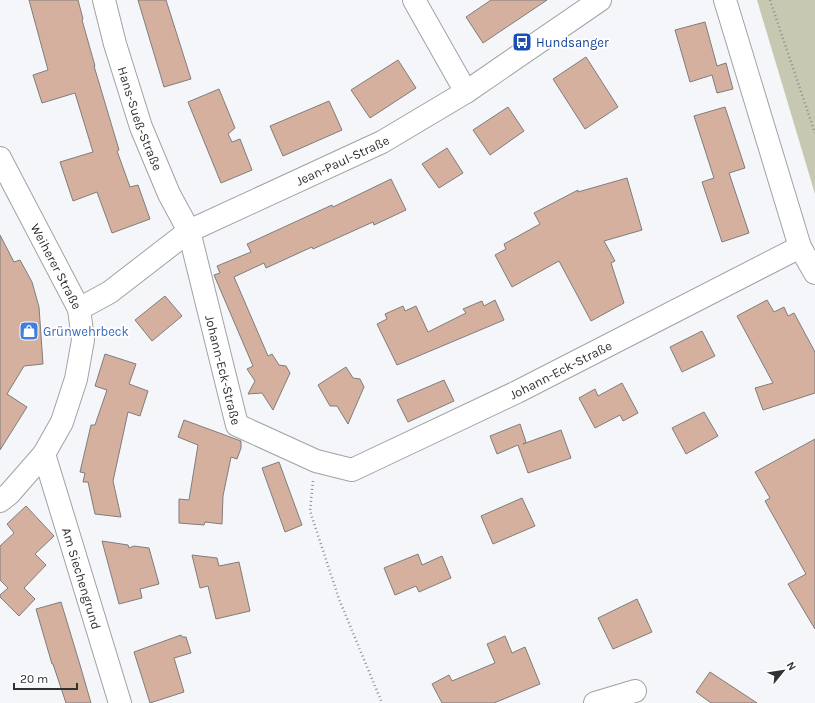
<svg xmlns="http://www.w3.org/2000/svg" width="815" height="703" viewBox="0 0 815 703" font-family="Karla,sans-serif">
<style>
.green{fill:#c6c8b2}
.building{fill:#d5b09f;stroke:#7f7d7c}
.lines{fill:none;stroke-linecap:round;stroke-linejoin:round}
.minor-casing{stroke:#a0a2a4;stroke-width:24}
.path{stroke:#8d8e8f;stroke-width:2.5;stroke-dasharray:1 3;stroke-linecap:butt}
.minor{stroke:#fff;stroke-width:22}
.labels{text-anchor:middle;stroke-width:3.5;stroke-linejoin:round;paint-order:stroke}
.transit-label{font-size:13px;fill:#164399;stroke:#fff;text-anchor:start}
.street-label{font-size:13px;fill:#303131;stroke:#fff}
.shop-label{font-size:13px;fill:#366cbe;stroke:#fff;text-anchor:start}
</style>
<rect width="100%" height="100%" fill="#f5f6f9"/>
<!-- green -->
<path class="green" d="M 757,0 L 815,0 L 815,194 Z"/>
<!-- building -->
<g class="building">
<path d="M 29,0 L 78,0 L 83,19 L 82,20 L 95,66 L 94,66 L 119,150 L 117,151 L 130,187 L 138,185 L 150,219 L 112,233 L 97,192 L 73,201 L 60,162 L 93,152 L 75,93 L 42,103 L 33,75 L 48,70 Z"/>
<path d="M 138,0 L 166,0 L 191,79 L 164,87 Z"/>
<path d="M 491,0 L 547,0 L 483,43 L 466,17 Z"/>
<path d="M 705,22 L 717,66 L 726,63 L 733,89 L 717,93 L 712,75 L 690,82 L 675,30 Z"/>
<path d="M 586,57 L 618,107 L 585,129 L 553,79 Z"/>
<path d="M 398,60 L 416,88 L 370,118 L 351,90 Z"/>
<path d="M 219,89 L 235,128 L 228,134 L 232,142 L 240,139 L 252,170 L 221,183 L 188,102 Z"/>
<path d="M 329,101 L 342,130 L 283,156 L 270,126 Z"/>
<path d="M 508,107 L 524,131 L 490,155 L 473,130 Z"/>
<path d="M 725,107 L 745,168 L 729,173 L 749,233 L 722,242 L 702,182 L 714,178 L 694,116 Z"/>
<path d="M 447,148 L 463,173 L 439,188 L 422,164 Z"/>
<path d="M 627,178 L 642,230 L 604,241 L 615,261 L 611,263 L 624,303 L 591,321 L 559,261 L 512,287 L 495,255 L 506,249 L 504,244 L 540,224 L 534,213 L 578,190 L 578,192 Z"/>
<path d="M 391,179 L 406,210 L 374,225 L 373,222 L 313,249 L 312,247 L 266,268 L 264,263 L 234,277 L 268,356 L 272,354 L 279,365 L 286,366 L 290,373 L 273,410 L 262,393 L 248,394 L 255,381 L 247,369 L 253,366 L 214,275 L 220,273 L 217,266 L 251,252 L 247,244 L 332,205 L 333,207 Z"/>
<path d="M 0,235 L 14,262 L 20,260 L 32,282 L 39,307 L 43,364 L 24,366 L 7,394 L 27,407 L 0,450 Z"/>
<path d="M 165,296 L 182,316 L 152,341 L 135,320 Z"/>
<path d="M 495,300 L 504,320 L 397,365 L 377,324 L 387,319 L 385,314 L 403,306 L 405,311 L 416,306 L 428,332 L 466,313 L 463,309 L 482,301 L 484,306 Z"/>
<path d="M 767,300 L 774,312 L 784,307 L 788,316 L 794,313 L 815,352 L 815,393 L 763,410 L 755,388 L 773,383 L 737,316 Z"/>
<path d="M 702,331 L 715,356 L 682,372 L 670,347 Z"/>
<path d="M 105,354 L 136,364 L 129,384 L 148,391 L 140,416 L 128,412 L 113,481 L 121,517 L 95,514 L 88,482 L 83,482 L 85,473 L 80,472 L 91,425 L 95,425 L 107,390 L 95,386 Z"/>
<path d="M 346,367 L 353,378 L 360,379 L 364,387 L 348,424 L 337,406 L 330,406 L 318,385 Z"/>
<path d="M 444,380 L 454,401 L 408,422 L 397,400 Z"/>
<path d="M 622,383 L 638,413 L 623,421 L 620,415 L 595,428 L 579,398 L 595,389 L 598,396 Z"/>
<path d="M 704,412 L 718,436 L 686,454 L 672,428 Z"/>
<path d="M 184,420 L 241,441 L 241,448 L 237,459 L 231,457 L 223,496 L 222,524 L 205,522 L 204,525 L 179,523 L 179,499 L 189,500 L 198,445 L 178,437 Z"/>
<path d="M 520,424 L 526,442 L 523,444 L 561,430 L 571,458 L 528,473 L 518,445 L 497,454 L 490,436 Z"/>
<path d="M 815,439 L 815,629 L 788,584 L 806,574 L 765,501 L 770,498 L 755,472 Z"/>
<path d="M 279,462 L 302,525 L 285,532 L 262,468 Z"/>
<path d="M 522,498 L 535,526 L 493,544 L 481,516 Z"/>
<path d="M 26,506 L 54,536 L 35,554 L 46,565 L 24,588 L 35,599 L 19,616 L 0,597 L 0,595 L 8,588 L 0,580 L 0,546 L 14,533 L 7,524 Z"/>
<path d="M 102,541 L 128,545 L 129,548 L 134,546 L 149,548 L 159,584 L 140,589 L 142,598 L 119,604 Z"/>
<path d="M 418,554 L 422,565 L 442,556 L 451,578 L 419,592 L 416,586 L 395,595 L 384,568 Z"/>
<path d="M 192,555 L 217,558 L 219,566 L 239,562 L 250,611 L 216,619 L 208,586 L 200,588 Z"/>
<path d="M 637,599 L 652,632 L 613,649 L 598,618 Z"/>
<path d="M 61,602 L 80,665 L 91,703 L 66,703 L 53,664 L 52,664 L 36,609 Z"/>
<path d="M 181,635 L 182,637 L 186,637 L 191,653 L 174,658 L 184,692 L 150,703 L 134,652 Z"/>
<path d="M 505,636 L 512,653 L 525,647 L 540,684 L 494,703 L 442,703 L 432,684 L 449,675 L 452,681 L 495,663 L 487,644 Z"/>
<path d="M 710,672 L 757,703 L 711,703 L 696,692 Z"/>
</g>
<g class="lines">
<defs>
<g id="minor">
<path id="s1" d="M 104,0 L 115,44 L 141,127 L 169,194 L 189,231 L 237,425 L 316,461 L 352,470 L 517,392 L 800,247"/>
<path d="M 414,0 L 466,92"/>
<path d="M 725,0 L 800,247 L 815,273"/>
<path id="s2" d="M 0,158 L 79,309 L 83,340 L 76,379 L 62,422 L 44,454 L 9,494 L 0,501"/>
<path id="s3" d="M 79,309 L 110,292 L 189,231 L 382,142 L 466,92 L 600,0"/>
<path id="s4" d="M 44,454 L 120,703"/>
<path d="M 595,703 L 635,691"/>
</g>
</defs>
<!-- minor casing -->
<use href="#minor" class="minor-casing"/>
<!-- path -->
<g class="path">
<path d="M 770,0 L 815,133"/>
<path d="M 313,481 L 310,511 L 339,599 L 382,703"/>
</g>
<!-- minor -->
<use href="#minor" class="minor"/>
</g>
<!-- icons -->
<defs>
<symbol id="bus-square" viewBox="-11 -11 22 22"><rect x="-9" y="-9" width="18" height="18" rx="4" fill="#1a4fb4" stroke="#fff"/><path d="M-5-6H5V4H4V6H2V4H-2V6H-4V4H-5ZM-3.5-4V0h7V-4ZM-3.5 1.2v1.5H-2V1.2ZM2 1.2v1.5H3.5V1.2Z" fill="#fff"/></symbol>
<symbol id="shop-square" viewBox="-11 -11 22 22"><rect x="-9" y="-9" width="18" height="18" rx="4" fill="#3f7fe0" stroke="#fff"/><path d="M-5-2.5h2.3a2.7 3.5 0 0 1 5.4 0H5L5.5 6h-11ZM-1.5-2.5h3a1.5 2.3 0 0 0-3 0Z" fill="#fff"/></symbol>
</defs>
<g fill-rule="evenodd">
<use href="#bus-square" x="511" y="31" width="22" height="22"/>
<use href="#shop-square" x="18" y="320" width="22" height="22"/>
</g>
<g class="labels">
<!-- transit labels -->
<g class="transit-label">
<text x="536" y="47">Hundsanger</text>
</g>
<!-- street labels -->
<g class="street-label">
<text dy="5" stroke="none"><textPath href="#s1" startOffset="124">Hans-Sueß-Straße</textPath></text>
<text dy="5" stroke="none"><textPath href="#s3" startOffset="304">Jean-Paul-Straße</textPath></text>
<text dy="5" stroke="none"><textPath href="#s2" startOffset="122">Weiherer Straße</textPath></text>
<text dy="5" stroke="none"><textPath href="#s1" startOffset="390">Johann-Eck-Straße</textPath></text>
<text dy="5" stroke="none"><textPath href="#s1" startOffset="802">Johann-Eck-Straße</textPath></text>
<text dy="5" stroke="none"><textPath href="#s4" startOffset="130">Am Siechengrund</textPath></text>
</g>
<!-- shop labels -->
<g class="shop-label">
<text x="43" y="336">Grünwehrbeck</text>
</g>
</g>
<!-- north arrow -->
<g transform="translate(783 671) rotate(60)" stroke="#ffffff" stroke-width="3" paint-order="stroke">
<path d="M0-3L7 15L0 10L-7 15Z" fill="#303131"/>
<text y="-6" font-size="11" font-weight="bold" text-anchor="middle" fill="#303131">N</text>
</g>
<!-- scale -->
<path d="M14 683v6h63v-6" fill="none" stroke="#303131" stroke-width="2"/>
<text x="20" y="683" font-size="12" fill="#303131" stroke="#ffffff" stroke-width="3" paint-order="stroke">20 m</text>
</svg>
